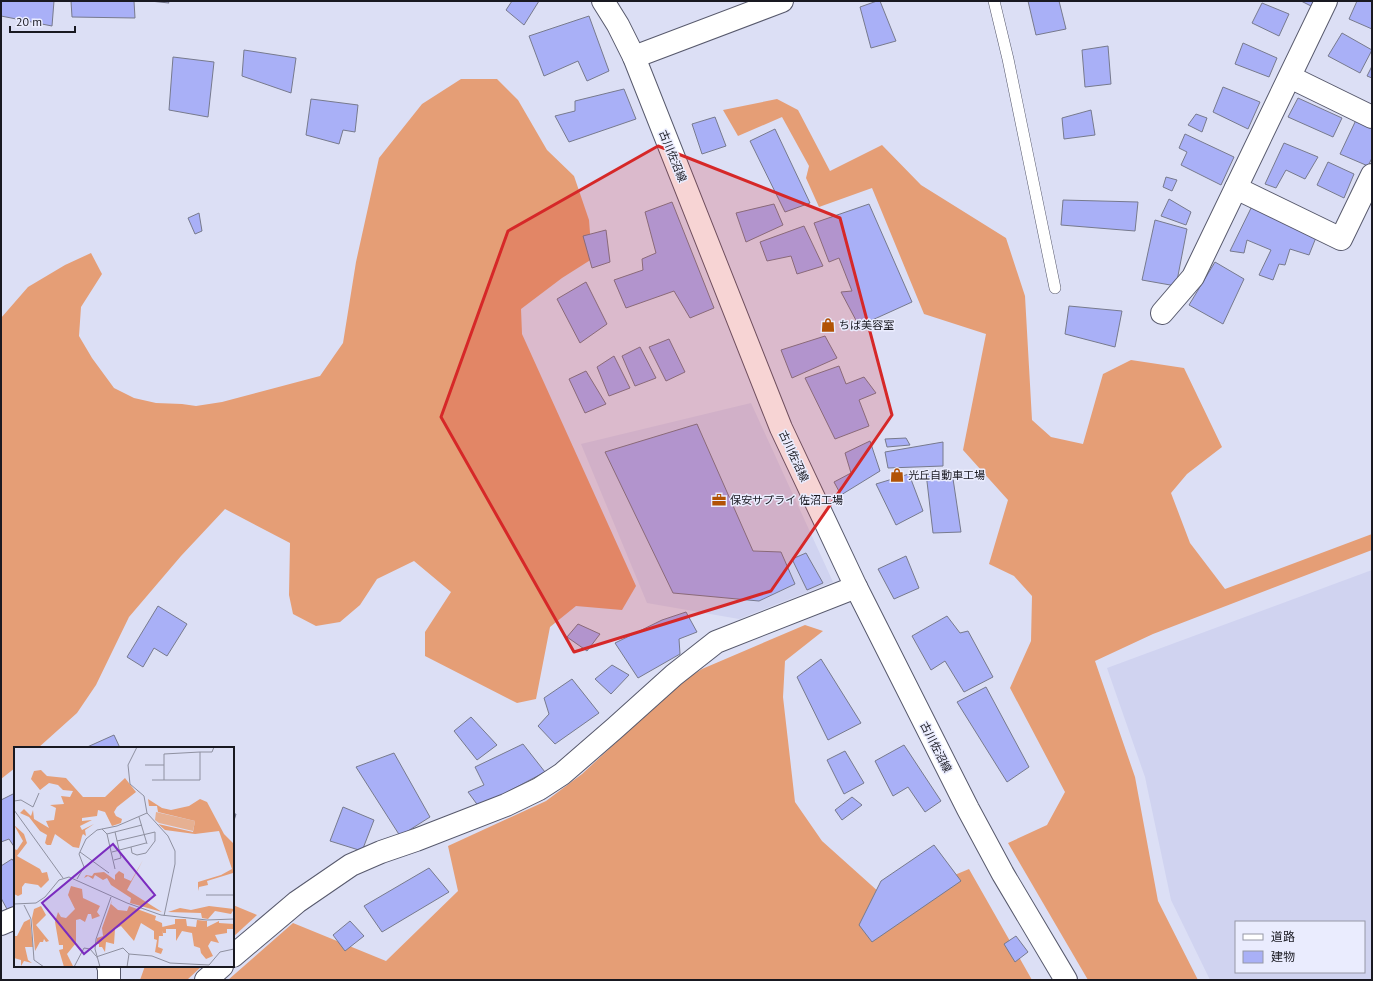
<svg xmlns="http://www.w3.org/2000/svg" width="1373" height="981" viewBox="0 0 1373 981" font-family="'PT Sans','Noto Sans JP',sans-serif">
<style>
.built{fill:#d0d3f0;fill-rule:evenodd}
.forest{fill:#e59e76}
.building{fill:#a9b0f7;stroke:#777a8d}
.lines{fill:none;stroke-linecap:round;stroke-linejoin:round}
.lane-casing{stroke:#57596c;stroke-width:12}
.street-casing{stroke:#57596c;stroke-width:24}
.primary-casing{stroke:#57596c;stroke-width:24}
.lane{stroke:#fff;stroke-width:11}
.street{stroke:#fff;stroke-width:22}
.primary{stroke:#fff;stroke-width:22}
.marked{fill:#d62828;fill-opacity:0.2;stroke:#d62828;stroke-width:3;stroke-linejoin:round}
.labels{text-anchor:middle;stroke-width:3;stroke-linejoin:round;paint-order:stroke}
.street-label{font-size:11px;fill:#191921;stroke:#eaecfe}
.poi-label{font-size:11px;fill:#191921;stroke:#eaecfe;text-anchor:start}
.inset-road{fill:none;stroke:#8e90a0;stroke-width:1}
.view{fill:#7b2cbf;fill-opacity:0.15;stroke:#7b2cbf;stroke-width:2}
.inset-edge{fill:none;stroke:#191921;stroke-width:2}
</style>
<rect width="100%" height="100%" fill="#dcdff5"/>
<!-- built -->
<g class="built">
<path d="M 751,403 L 833,582 L 739,619 L 647,603 L 581,444 Z"/>
<path d="M 1372,570 L 1372,980 L 1210,980 L 1171,900 L 1145,777 L 1107,668 ZM 1236,922 L 1364,922 L 1364,972 L 1236,972 Z"/>
</g>
<!-- forest -->
<g class="forest">
<path d="M 461,79 L 497,79 L 518,100 L 547,150 L 574,176 L 589,220 L 592,259 L 562,278 L 521,309 L 522,334 L 636,586 L 622,610 L 576,606 L 550,627 L 536,699 L 517,703 L 425,656 L 425,632 L 451,592 L 414,561 L 377,579 L 360,605 L 340,622 L 316,626 L 293,614 L 289,595 L 290,543 L 225,509 L 181,556 L 129,617 L 96,685 L 77,713 L 38,748 L 15,748 L 15,768 L 1,779 L 1,318 L 28,287 L 65,265 L 91,253 L 102,274 L 81,307 L 79,336 L 92,358 L 114,388 L 134,398 L 156,403 L 182,404 L 196,406 L 222,402 L 320,376 L 343,343 L 356,262 L 379,158 L 422,104 Z"/>
<path d="M 777,99 L 798,110 L 830,171 L 882,145 L 921,185 L 1006,238 L 1025,296 L 1032,420 L 1051,437 L 1083,444 L 1103,374 L 1131,360 L 1184,368 L 1222,447 L 1187,474 L 1171,493 L 1190,543 L 1225,589 L 1372,534 L 1372,550 L 1153,634 L 1095,661 L 1135,777 L 1158,901 L 1198,980 L 1088,980 L 1008,843 L 1047,825 L 1065,792 L 1010,688 L 1031,641 L 1032,596 L 1014,576 L 989,564 L 1008,500 L 963,450 L 986,334 L 924,314 L 872,188 L 819,207 L 806,178 L 809,166 L 782,117 L 738,136 L 723,110 Z"/>
<path d="M 805,625 L 823,631 L 785,661 L 783,697 L 795,802 L 822,841 L 890,902 L 969,869 L 1032,980 L 228,980 L 293,923 L 386,961 L 458,891 L 448,846 L 546,801 L 582,774 L 680,683 L 702,669 Z"/>
<path d="M 233,905 L 257,915 L 233,937 Z"/>
<path d="M 145,966 L 202,966 L 187,980 L 140,980 Z"/>
</g>
<!-- building -->
<g class="building">
<path d="M 1,1 L 54,1 L 52,26 L 1,16 Z"/>
<path d="M 71,1 L 134,1 L 135,18 L 72,17 Z"/>
<path d="M 150,1 L 168,1 L 169,3 Z"/>
<path d="M 512,1 L 539,1 L 524,25 L 506,10 Z"/>
<path d="M 877,1 L 880,1 L 896,41 L 871,48 L 860,7 Z"/>
<path d="M 1028,1 L 1059,1 L 1066,29 L 1036,35 Z"/>
<path d="M 1301,1 L 1323,1 L 1319,10 Z"/>
<path d="M 1357,1 L 1372,1 L 1372,29 L 1349,19 Z"/>
<path d="M 1262,3 L 1289,14 L 1279,36 L 1252,23 Z"/>
<path d="M 589,16 L 609,71 L 587,81 L 578,61 L 544,76 L 529,36 Z"/>
<path d="M 1342,33 L 1372,50 L 1360,73 L 1328,56 Z"/>
<path d="M 1243,43 L 1277,58 L 1269,77 L 1235,64 Z"/>
<path d="M 1108,46 L 1111,84 L 1085,87 L 1082,50 Z"/>
<path d="M 244,50 L 296,58 L 291,93 L 242,76 Z"/>
<path d="M 173,57 L 214,62 L 208,117 L 169,110 Z"/>
<path d="M 1372,66 L 1372,78 L 1367,76 Z"/>
<path d="M 1223,87 L 1260,102 L 1248,129 L 1213,112 Z"/>
<path d="M 624,89 L 636,119 L 569,142 L 555,116 L 575,111 L 575,101 Z"/>
<path d="M 1298,98 L 1342,118 L 1333,137 L 1288,117 Z"/>
<path d="M 311,99 L 358,105 L 355,132 L 343,130 L 339,144 L 306,135 Z"/>
<path d="M 1091,110 L 1095,135 L 1064,139 L 1062,118 Z"/>
<path d="M 1196,114 L 1207,118 L 1202,132 L 1188,125 Z"/>
<path d="M 715,117 L 726,146 L 702,154 L 692,124 Z"/>
<path d="M 1356,120 L 1372,127 L 1372,158 L 1368,166 L 1340,154 Z"/>
<path d="M 775,129 L 810,203 L 785,212 L 750,141 Z"/>
<path d="M 1185,134 L 1234,157 L 1221,185 L 1181,165 L 1187,152 L 1179,148 Z"/>
<path d="M 1284,143 L 1318,157 L 1305,179 L 1286,170 L 1276,188 L 1265,184 Z"/>
<path d="M 1328,162 L 1354,174 L 1344,198 L 1317,185 Z"/>
<path d="M 1166,177 L 1177,180 L 1172,191 L 1163,187 Z"/>
<path d="M 1169,199 L 1191,212 L 1186,225 L 1161,216 Z"/>
<path d="M 1063,200 L 1138,202 L 1135,231 L 1061,225 Z"/>
<path d="M 672,202 L 714,308 L 690,318 L 674,291 L 626,308 L 614,280 L 643,270 L 642,259 L 656,253 L 645,212 Z"/>
<path d="M 1254,202 L 1317,235 L 1309,255 L 1290,249 L 1285,265 L 1279,264 L 1273,280 L 1259,275 L 1271,250 L 1247,240 L 1244,253 L 1230,251 Z"/>
<path d="M 774,204 L 783,225 L 746,242 L 736,213 Z"/>
<path d="M 869,204 L 912,302 L 859,326 L 841,292 L 852,291 L 839,258 L 829,262 L 814,223 Z"/>
<path d="M 199,213 L 202,231 L 195,234 L 188,218 Z"/>
<path d="M 1155,220 L 1187,229 L 1176,286 L 1142,280 Z"/>
<path d="M 804,226 L 823,266 L 797,274 L 791,256 L 767,261 L 760,242 Z"/>
<path d="M 606,230 L 610,262 L 592,268 L 583,236 Z"/>
<path d="M 1215,262 L 1244,279 L 1223,324 L 1189,305 Z"/>
<path d="M 586,282 L 607,324 L 580,343 L 557,299 Z"/>
<path d="M 1069,306 L 1122,311 L 1115,347 L 1065,334 Z"/>
<path d="M 825,336 L 837,358 L 792,378 L 781,350 Z"/>
<path d="M 669,339 L 685,372 L 666,381 L 649,347 Z"/>
<path d="M 640,347 L 656,378 L 635,386 L 622,356 Z"/>
<path d="M 614,356 L 630,388 L 609,396 L 597,367 Z"/>
<path d="M 839,366 L 846,384 L 864,377 L 876,393 L 859,400 L 869,426 L 835,439 L 805,378 Z"/>
<path d="M 586,371 L 606,404 L 585,413 L 569,379 Z"/>
<path d="M 697,424 L 753,551 L 781,552 L 795,584 L 759,601 L 673,593 L 605,452 Z"/>
<path d="M 906,438 L 910,445 L 887,447 L 885,439 Z"/>
<path d="M 870,441 L 880,471 L 841,495 L 834,482 L 851,473 L 845,453 Z"/>
<path d="M 943,442 L 943,466 L 888,468 L 885,452 Z"/>
<path d="M 952,472 L 961,532 L 933,533 L 926,473 Z"/>
<path d="M 909,474 L 923,511 L 896,525 L 876,484 Z"/>
<path d="M 806,553 L 823,583 L 807,590 L 792,559 Z"/>
<path d="M 906,556 L 919,588 L 894,599 L 878,569 Z"/>
<path d="M 158,606 L 187,624 L 167,656 L 154,648 L 143,667 L 127,657 Z"/>
<path d="M 686,612 L 697,632 L 679,639 L 680,654 L 638,678 L 615,643 L 662,620 Z"/>
<path d="M 947,616 L 960,633 L 968,631 L 993,677 L 964,692 L 945,661 L 931,670 L 912,636 Z"/>
<path d="M 578,624 L 600,634 L 587,651 L 567,637 Z"/>
<path d="M 821,659 L 861,723 L 828,740 L 797,677 Z"/>
<path d="M 612,665 L 629,675 L 611,694 L 595,679 Z"/>
<path d="M 572,679 L 599,713 L 555,744 L 538,726 L 549,714 L 544,698 Z"/>
<path d="M 986,687 L 1029,767 L 1007,782 L 957,702 Z"/>
<path d="M 471,717 L 497,745 L 477,760 L 454,731 Z"/>
<path d="M 114,735 L 120,748 L 85,748 Z"/>
<path d="M 523,744 L 545,772 L 479,807 L 468,792 L 484,785 L 475,767 Z"/>
<path d="M 904,745 L 941,801 L 925,812 L 908,787 L 893,796 L 875,761 Z"/>
<path d="M 845,751 L 864,783 L 844,794 L 827,760 Z"/>
<path d="M 394,753 L 430,817 L 400,836 L 356,767 Z"/>
<path d="M 15,793 L 15,848 L 9,839 L 1,842 L 1,800 Z"/>
<path d="M 852,797 L 862,805 L 842,820 L 835,810 Z"/>
<path d="M 343,807 L 374,820 L 362,851 L 330,841 Z"/>
<path d="M 233,814 L 236,814 L 233,824 Z"/>
<path d="M 934,845 L 961,881 L 872,942 L 859,925 L 881,881 Z"/>
<path d="M 12,859 L 15,863 L 15,907 L 8,911 L 1,898 L 1,866 Z"/>
<path d="M 429,868 L 449,892 L 382,932 L 364,906 Z"/>
<path d="M 350,921 L 364,936 L 345,951 L 333,935 Z"/>
<path d="M 1016,936 L 1028,952 L 1015,962 L 1004,944 Z"/>
</g>
<g class="lines">
<defs>
<path id="lane" d="M 994,1 L 1008,59 L 1055,288"/>
<g id="street">
<path d="M 634,57 L 782,1"/>
<path d="M 1290,77 L 1372,117"/>
<path d="M 1236,188 L 1341,239 L 1372,175"/>
<path d="M 1162,313 L 1193,277 L 1326,1"/>
<path d="M 1,924 L 15,918"/>
<path d="M 233,956 L 297,902 L 351,865 L 381,852 L 416,840 L 506,805 L 539,789 L 562,774 L 615,728 L 674,675 L 716,642 L 856,587"/>
<path d="M 108,966 L 109,969 L 109,980"/>
<path d="M 206,980 L 222,966"/>
</g>
<path id="primary" d="M 603,1 L 618,25 L 634,57 L 781,428 L 856,587 L 968,809 L 1003,874 L 1066,980"/>
</defs>
<!-- lane casing -->
<use href="#lane" class="lane-casing"/>
<!-- street casing -->
<use href="#street" class="street-casing"/>
<!-- primary casing -->
<use href="#primary" class="primary-casing"/>
<!-- lane -->
<use href="#lane" class="lane"/>
<!-- street -->
<use href="#street" class="street"/>
<!-- primary -->
<use href="#primary" class="primary"/>
</g>
<!-- marked area -->
<path class="marked" d="M 658,146 L 840,218 L 892,415 L 771,591 L 574,652 L 441,417 L 508,231 Z"/>
<!-- icons -->
<defs>
<symbol id="shop-bare" viewBox="-9 -9 18 18"><path d="M-5-2.5h2.3a2.7 3.5 0 0 1 5.4 0H5L5.5 6h-11ZM-1.5-2.5h3a1.5 2.3 0 0 0-3 0Z" fill="#b25306" stroke="#eaecfe" stroke-width="2.5" paint-order="stroke"/></symbol>
<symbol id="office-bare" viewBox="-9 -9 18 18"><path d="M-6-3h4V-5.5h4V-3h4V5H-6ZM-1-4.5V-3h2v-1.5ZM-6 0V1H6V0Z" fill="#b25306" stroke="#eaecfe" stroke-width="2.5" paint-order="stroke"/></symbol>
</defs>
<g fill-rule="evenodd">
<use href="#shop-bare" x="818" y="315" width="20" height="20"/>
<use href="#shop-bare" x="887" y="465" width="20" height="20"/>
<use href="#office-bare" x="709" y="490" width="20" height="20"/>
</g>
<g class="labels">
<!-- street labels -->
<g class="street-label">
<text transform="translate(673 156) rotate(68)" y="4">古川佐沼線</text>
<text transform="translate(794 456) rotate(65)" y="4">古川佐沼線</text>
<text transform="translate(936 747) rotate(63)" y="4">古川佐沼線</text>
</g>
<!-- poi labels -->
<g class="poi-label">
<text x="839" y="329">ちば美容室</text>
<text x="908" y="479">光丘自動車工場</text>
<text x="730" y="504">保安サプライ 佐沼工場</text>
</g>
</g>
<!-- overview -->
<g transform="translate(14 747)">
<rect width="220" height="220" fill="#dcdff5"/>
<path d="M 142,65 L 181,74 L 179,84 L 145,76 L 141,73 Z" fill="#e6b092"/>
<path d="M 27,23 L 33,29 L 52,31 L 69,50 L 91,50 L 111,31 L 122,45 L 103,60 L 100,65 L 102,69 L 108,72 L 107,76 L 98,79 L 91,65 L 84,63 L 83,69 L 68,71 L 68,74 L 78,73 L 66,79 L 68,83 L 80,77 L 71,83 L 72,89 L 69,87 L 68,89 L 65,101 L 59,100 L 41,87 L 37,98 L 33,98 L 31,96 L 33,88 L 26,84 L 15,70 L 6,66 L 10,62 L 17,69 L 19,63 L 20,72 L 35,81 L 32,74 L 40,73 L 42,61 L 36,58 L 50,57 L 47,49 L 56,50 L 59,44 L 49,43 L 44,38 L 35,36 L 26,43 L 17,32 L 20,24 ZM 134,52 L 148,61 L 157,63 L 175,59 L 186,52 L 193,55 L 210,87 L 220,97 L 220,131 L 219,126 L 193,134 L 194,138 L 185,140 L 184,144 L 184,135 L 207,128 L 218,122 L 205,84 L 181,87 L 151,83 L 144,77 L 179,85 L 181,74 L 144,65 L 143,59 L 135,59 ZM 0,78 L 10,87 L 13,96 L 3,109 L 26,122 L 28,126 L 33,125 L 35,133 L 27,141 L 24,138 L 11,136 L 8,140 L 8,147 L 4,149 L 0,147 L 0,102 L 3,103 L 9,94 ZM 129,113 L 113,143 L 148,165 L 116,156 L 117,151 L 97,138 L 93,131 L 89,133 L 81,128 L 79,132 L 74,129 L 70,131 L 72,128 L 78,129 L 80,126 L 90,125 L 101,133 L 101,128 L 105,124 L 110,127 L 110,131 L 117,134 ZM 57,139 L 68,142 L 69,151 L 86,159 L 83,165 L 86,169 L 78,172 L 77,167 L 74,167 L 71,175 L 66,172 L 62,173 L 62,196 L 53,207 L 59,219 L 50,220 L 45,203 L 49,202 L 49,198 L 45,198 L 41,175 L 44,165 L 47,170 L 52,171 L 61,162 L 54,148 ZM 98,153 L 97,157 L 104,163 L 113,164 L 115,159 L 142,169 L 141,173 L 148,176 L 149,189 L 145,189 L 144,200 L 149,202 L 147,207 L 141,205 L 143,193 L 140,192 L 140,184 L 127,176 L 120,194 L 107,179 L 101,182 L 100,197 L 92,195 L 91,205 L 88,200 L 85,200 L 85,197 L 82,197 L 83,191 L 89,189 L 88,181 ZM 27,159 L 32,168 L 22,178 L 35,194 L 32,195 L 30,192 L 29,195 L 26,195 L 21,204 L 18,171 L 20,162 ZM 195,159 L 220,162 L 217,167 L 201,164 L 194,172 L 188,171 L 187,166 L 154,165 L 166,161 L 177,163 ZM 16,172 L 19,200 L 11,200 L 14,213 L 18,216 L 10,214 L 7,219 L 7,213 L 0,211 L 0,189 L 3,189 L 10,175 ZM 161,172 L 172,172 L 173,179 L 182,180 L 183,173 L 193,174 L 193,180 L 205,174 L 205,176 L 220,177 L 220,182 L 213,182 L 213,186 L 201,188 L 205,196 L 197,194 L 194,199 L 199,209 L 192,212 L 187,206 L 186,201 L 180,199 L 178,186 L 168,184 L 162,194 L 162,182 L 152,182 L 152,186 L 149,186 L 148,180 L 161,177 Z" fill="#e59e76"/>
<path class="inset-road" d="M 123,0 L 114,18 L 116,37 L 130,49 L 133,66 L 154,89 L 161,104 L 161,117 L 150,169M 131,18 L 150,18M 138,33 L 186,33 L 186,5 L 198,5 L 200,0M 150,33 L 150,7 L 186,5M 0,54 L 7,53 L 19,60 L 25,46M 0,63 L 49,131M 125,70 L 133,97M 88,82 L 93,87 L 101,122M 93,87 L 128,78M 103,94 L 141,85 L 141,94 L 132,106 L 123,108 L 118,106 L 117,100M 66,105 L 95,126M 98,105 L 132,96M 100,113 L 107,111 L 101,85M 63,132 L 70,120 L 65,107 L 72,92 L 83,83 L 103,79 L 133,66M 192,148 L 220,148M 0,157 L 22,156 L 31,150 L 45,133 L 55,130 L 113,156 L 147,168 L 193,173 L 220,172M 10,158 L 17,172 L 20,213 L 30,220M 82,210 L 109,201 L 115,207 L 138,209 L 156,216 L 195,218M 195,218 L 206,205 L 220,202M 60,220 L 70,201 L 76,202 L 82,209M 86,220 L 81,202 L 82,192 L 97,150M 113,220 L 115,207"/>
<path class="view" d="M 99,97 L 141,148 L 70,207 L 28,156 Z"/>
<rect width="220" height="220" class="inset-edge"/>
</g>
<!-- border -->
<rect width="1373" height="981" fill="none" stroke="#191921" stroke-width="4"/>
<!-- legend -->
<rect x="1235" y="921" width="130" height="52" fill="#eaecfe" stroke="#9698a6"/>
<rect x="1243" y="934" width="20" height="6" fill="#ffffff" stroke="#9698a6"/>
<text x="1271" y="941" font-size="12" fill="#191921">道路</text>
<rect x="1243" y="951" width="20" height="12" fill="#a9b0f7" stroke="#9698a6"/>
<text x="1271" y="961" font-size="12" fill="#191921">建物</text>
<!-- scale -->
<path d="M10 26v6h65v-6" fill="none" stroke="#191921" stroke-width="2"/>
<text x="16" y="26" font-size="12" fill="#191921" stroke="#eaecfe" stroke-width="3" paint-order="stroke">20 m</text>
</svg>
